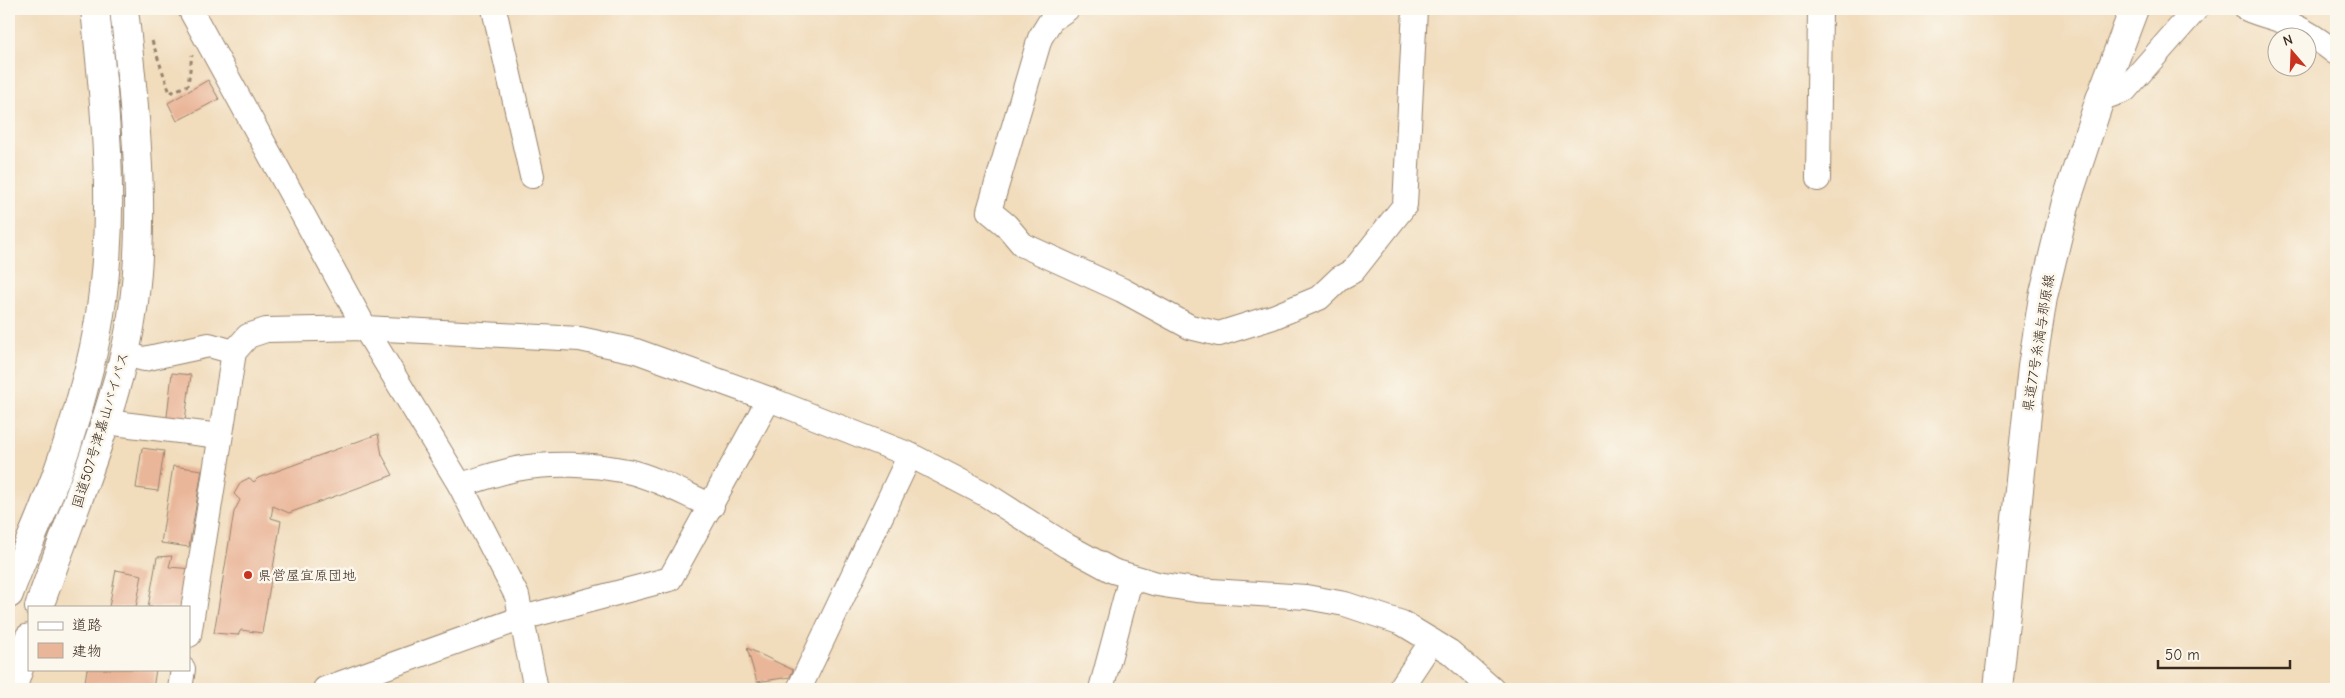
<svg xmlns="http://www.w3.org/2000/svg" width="2345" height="698" viewBox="0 0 2345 698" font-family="'Comic Neue','Klee One',sans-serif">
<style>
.building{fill:#eab699}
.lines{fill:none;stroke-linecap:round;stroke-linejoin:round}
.minor-casing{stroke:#96836d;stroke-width:26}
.major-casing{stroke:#96836d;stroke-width:30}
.highway-casing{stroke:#96836d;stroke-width:30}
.path{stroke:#96836d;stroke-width:3;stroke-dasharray:4 4;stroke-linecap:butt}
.minor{stroke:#fff;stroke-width:24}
.major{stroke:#fff;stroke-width:28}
.highway{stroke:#fff;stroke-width:28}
.poi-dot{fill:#c8321e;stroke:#fbf7ec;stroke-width:2}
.labels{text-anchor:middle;stroke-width:5;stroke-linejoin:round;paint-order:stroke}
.street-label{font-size:14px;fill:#3b2a1e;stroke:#fbf7ec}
.poi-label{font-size:14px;fill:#3b2a1e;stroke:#fbf7ec;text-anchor:start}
</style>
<rect width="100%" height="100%" fill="#fbf7ec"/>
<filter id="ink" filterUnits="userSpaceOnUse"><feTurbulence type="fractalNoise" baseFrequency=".02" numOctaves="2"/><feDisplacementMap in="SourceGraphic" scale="10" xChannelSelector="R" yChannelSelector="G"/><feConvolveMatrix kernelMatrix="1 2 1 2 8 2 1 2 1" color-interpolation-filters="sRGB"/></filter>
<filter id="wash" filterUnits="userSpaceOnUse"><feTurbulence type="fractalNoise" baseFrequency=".0096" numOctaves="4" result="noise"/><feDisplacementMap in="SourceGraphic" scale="20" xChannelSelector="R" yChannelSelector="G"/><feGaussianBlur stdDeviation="1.12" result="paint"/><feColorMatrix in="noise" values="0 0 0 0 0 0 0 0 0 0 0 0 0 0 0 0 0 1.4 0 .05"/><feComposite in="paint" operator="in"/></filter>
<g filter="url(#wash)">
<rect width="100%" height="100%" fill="#f1dcbc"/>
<g id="blocks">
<!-- building -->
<g class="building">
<path d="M 208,80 L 219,99 L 177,121 L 168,103 Z"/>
<path d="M 172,373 L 191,375 L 184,428 L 166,425 Z"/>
<path d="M 378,434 L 382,455 L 393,475 L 289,513 L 273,506 L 271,518 L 281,521 L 262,633 L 241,630 L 238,635 L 214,633 L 234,512 L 240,500 L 234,494 L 241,482 L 249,478 L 254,482 L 258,478 Z"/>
<path d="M 142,448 L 164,451 L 158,491 L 136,488 Z"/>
<path d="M 173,466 L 202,470 L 189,547 L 161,543 Z"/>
<path d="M 172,556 L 169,567 L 192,569 L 184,607 L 148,607 L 157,557 Z"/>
<path d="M 116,570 L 142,575 L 136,607 L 109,607 Z"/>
<path d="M 747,648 L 793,670 L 790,677 L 757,682 Z"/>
<path d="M 87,669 L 156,669 L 153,689 L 84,689 Z"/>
</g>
</g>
</g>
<g filter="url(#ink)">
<use href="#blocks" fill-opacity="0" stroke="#96836d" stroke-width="1"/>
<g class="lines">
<defs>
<g id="minor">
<path d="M 190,9 L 365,328 L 460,485 L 517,596 L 536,689"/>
<path d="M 494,9 L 532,176"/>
<path d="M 1067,9 L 1051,20 L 1040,38 L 989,211 L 1006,225 L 1023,245 L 1122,290 L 1190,327 L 1219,334 L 1273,317 L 1319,298 L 1340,278 L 1353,271 L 1405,205 L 1415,9"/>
<path d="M 2247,9 C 2262,16 2278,18 2292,25 C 2308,32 2322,42 2336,53"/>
<path d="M 2100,99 L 2125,90 L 2196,9"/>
<path d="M 1818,179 L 1820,9"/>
<path d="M 125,354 L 144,359 L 209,345 L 234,352"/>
<path d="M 106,422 L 220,436"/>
<path d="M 460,485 C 478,480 497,473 516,469 C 551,462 592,464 627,471 C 656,478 685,494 712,506"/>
<path d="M 189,635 L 234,352 L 248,336 L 266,330 L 365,328 L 580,339 L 636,351 L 769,399 L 910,455 L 985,494 L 1067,546 L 1113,571 L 1157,584 L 1196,590 L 1306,597 L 1345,604 L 1402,623 L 1450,652 L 1492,689"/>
<path d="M 180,689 L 183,669"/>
<path d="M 325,689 L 522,618 L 670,579 L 769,399"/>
<path d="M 799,689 L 910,455"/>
<path d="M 1101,689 L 1131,577"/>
<path d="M 1400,689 L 1432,641"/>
</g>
<path id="major" d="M 1998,689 L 2032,367 L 2043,297 L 2066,202 L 2100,99 L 2134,9"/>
<g id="highway">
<path d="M 9,594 C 19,565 32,538 43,510 C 60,468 75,424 86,380 C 120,258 108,133 95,9"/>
<path d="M 39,607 C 68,523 103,442 124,356 C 151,248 136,118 124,9"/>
<path d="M 12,689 L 29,638"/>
</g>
</defs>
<!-- minor casing -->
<use href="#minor" class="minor-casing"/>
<!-- major casing -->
<use href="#major" class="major-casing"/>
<!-- highway casing -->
<use href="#highway" class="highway-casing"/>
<!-- path -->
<path class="path" d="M 152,41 L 170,93 L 188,85 L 192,55"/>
<!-- minor -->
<use href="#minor" class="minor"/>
<!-- major -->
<use href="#major" class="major"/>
<!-- highway -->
<use href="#highway" class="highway"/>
</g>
</g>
<!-- markers -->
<circle class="poi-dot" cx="248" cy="575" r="5"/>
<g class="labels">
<!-- street labels -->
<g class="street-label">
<text transform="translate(2038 343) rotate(-81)" y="5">県道77号糸満与那原線</text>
<text transform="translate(100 430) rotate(-73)" y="5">国道507号津嘉山バイパス</text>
</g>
<!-- poi labels -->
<g class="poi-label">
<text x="258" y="580">県営屋宜原団地</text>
</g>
</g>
<!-- margin -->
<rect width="2345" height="698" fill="none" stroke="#fbf7ec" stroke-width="30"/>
<!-- legend -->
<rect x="28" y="606" width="162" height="65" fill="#fbf7ec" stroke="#aea59a"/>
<rect x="38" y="622" width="25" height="8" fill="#ffffff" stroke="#aea59a"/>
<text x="72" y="630" font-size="15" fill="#3b2a1e">道路</text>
<rect x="38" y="643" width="25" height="15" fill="#eab699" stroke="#aea59a"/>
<text x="72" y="656" font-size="15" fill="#3b2a1e">建物</text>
<!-- north arrow -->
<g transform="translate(2292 52) rotate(341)"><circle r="24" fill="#fbf7ec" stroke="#aea59a"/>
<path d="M0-4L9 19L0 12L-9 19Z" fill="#c8321e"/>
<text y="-8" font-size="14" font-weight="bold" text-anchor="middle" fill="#3b2a1e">N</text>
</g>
<!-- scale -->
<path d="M2158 660v8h132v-8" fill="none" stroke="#3b2a1e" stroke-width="2.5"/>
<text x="2165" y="660" font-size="15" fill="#3b2a1e" stroke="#fbf7ec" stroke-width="4" paint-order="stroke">50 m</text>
</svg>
